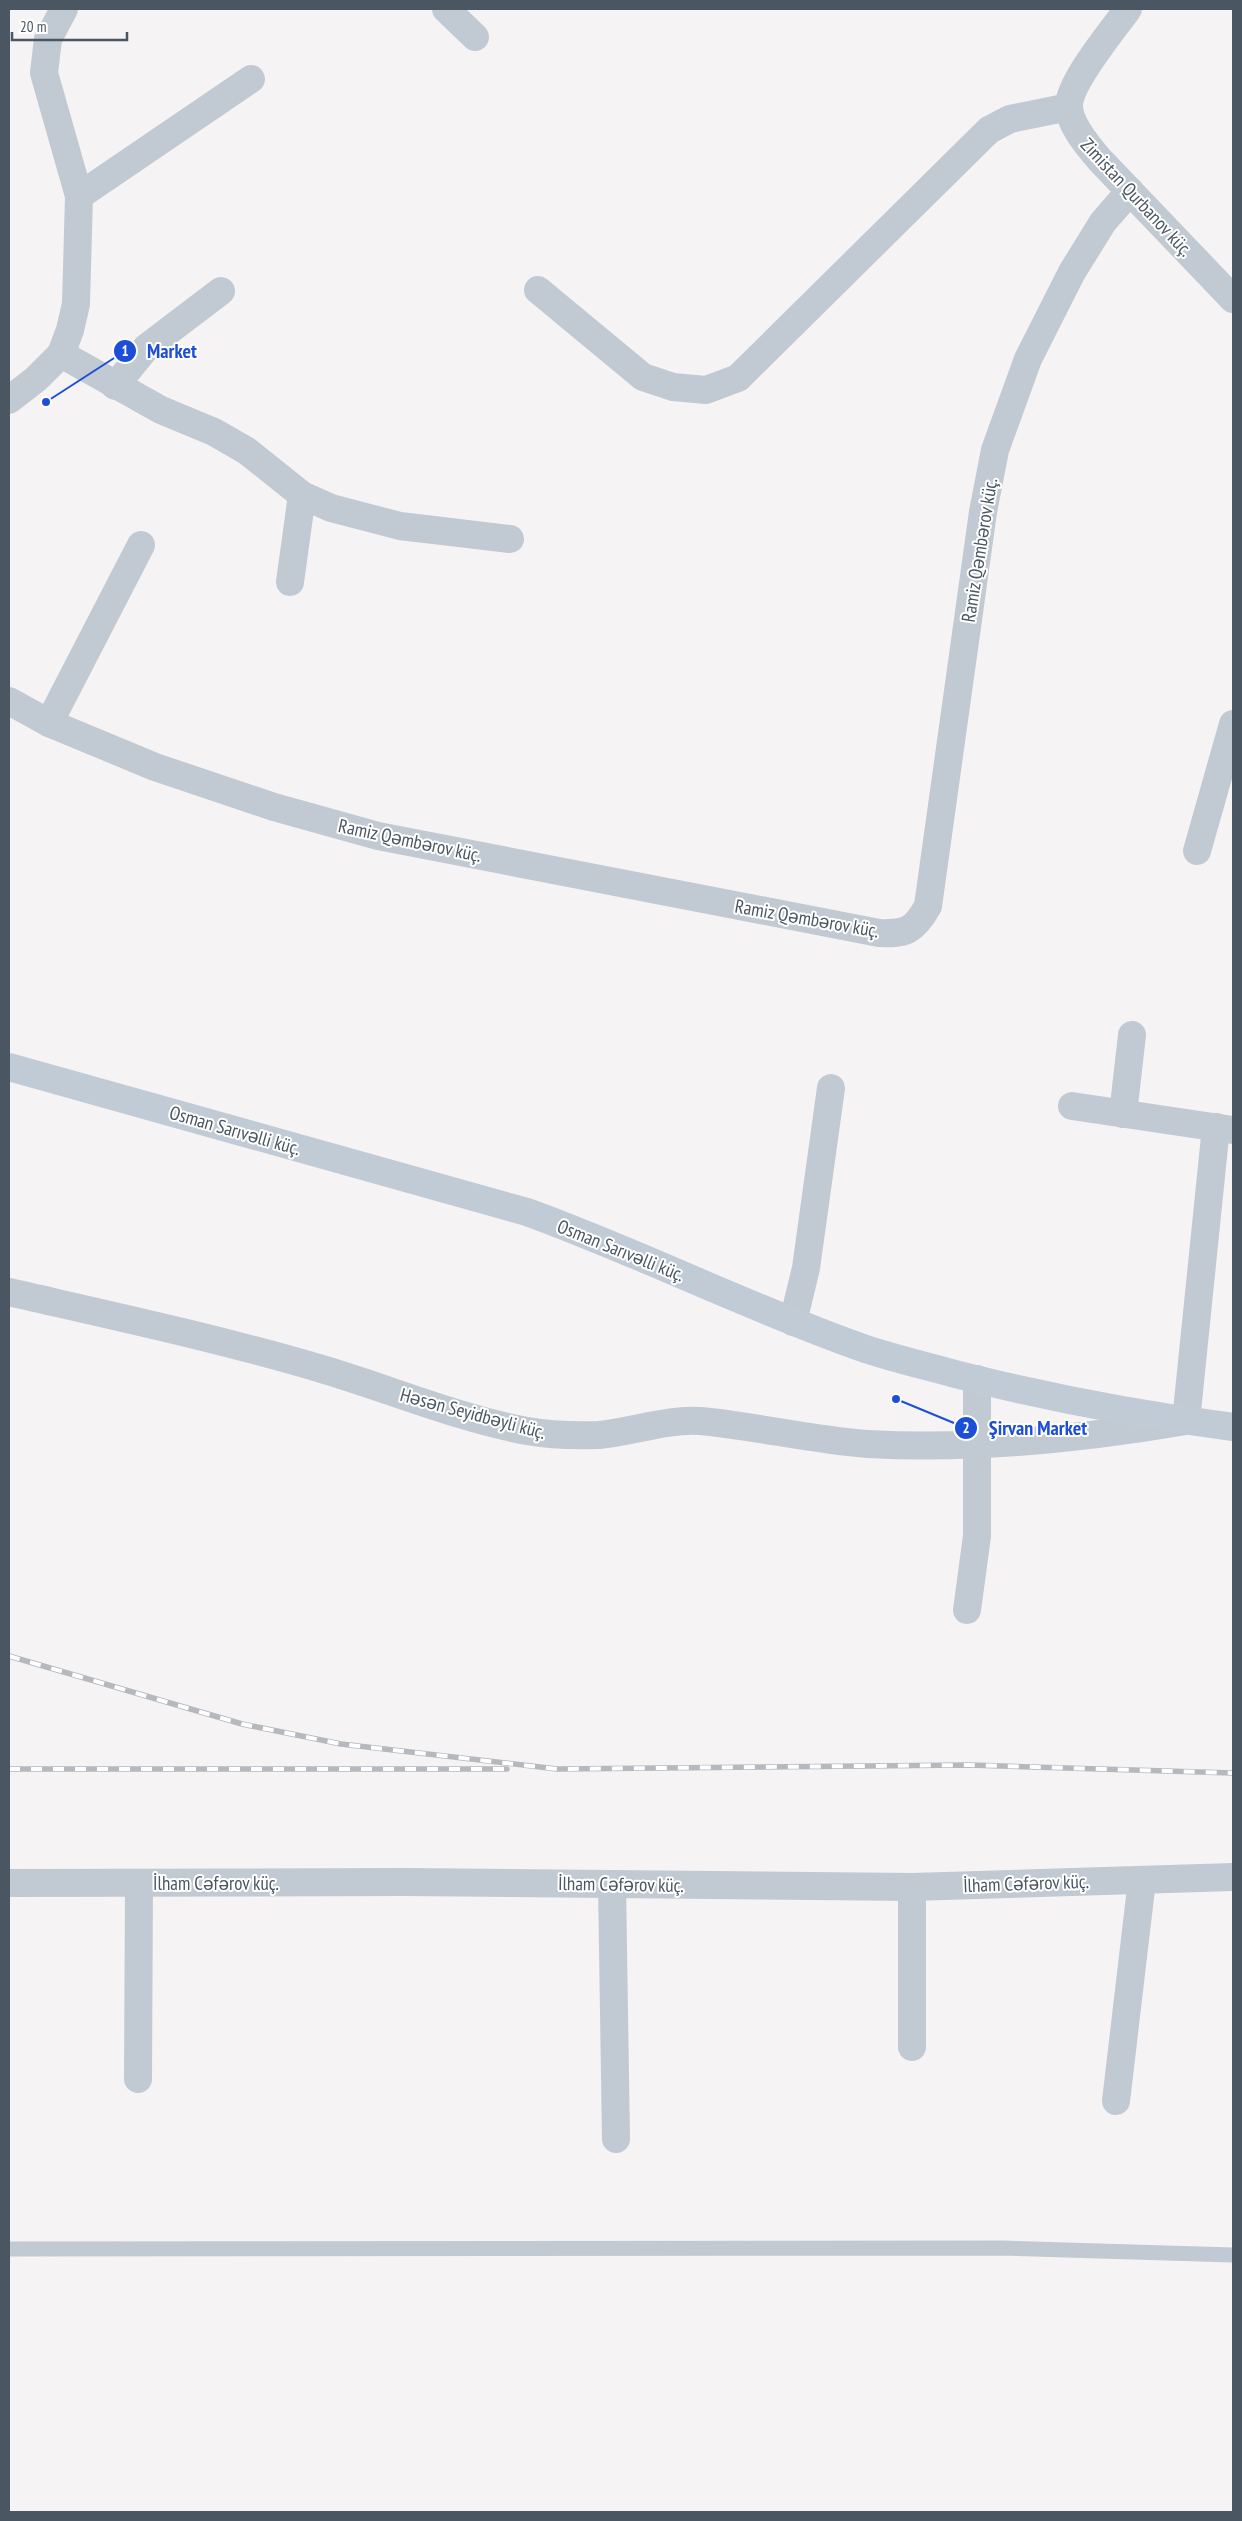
<svg xmlns="http://www.w3.org/2000/svg" width="1242" height="2521" viewBox="0 0 1242 2521" font-family="'PT Sans Narrow',sans-serif">
<style>
.lines{fill:none;stroke-linecap:round;stroke-linejoin:round}
.lane{stroke:#c1cad2;stroke-width:15}
.street{stroke:#c1cad2;stroke-width:28}
.secondary{stroke:#c1cbd6;stroke-width:28}
.rail-casing{stroke:#b5b8bd;stroke-width:5.5}
.rail{stroke:#fff;stroke-width:4;stroke-dasharray:11;stroke-linecap:butt}
.labels{text-anchor:middle;stroke-width:4;stroke-linejoin:round;paint-order:stroke}
.street-label{font-size:19px;fill:#4a5661;stroke:#fff}
.leader{fill:none;stroke:#1d4ed8;stroke-width:2}
.callout-dot{fill:#1d4ed8;stroke:#fff;stroke-width:2}
.mark-label{font-size:15px;text-anchor:middle;font-weight:bold;fill:#fff}
.callout-label{font-size:20px;text-anchor:middle;font-weight:bold;fill:#1d4ed8;stroke:#fff;stroke-width:4;stroke-linejoin:round;paint-order:stroke}
</style>
<rect width="100%" height="100%" fill="#f5f3f3"/>
<g class="lines">
<!-- lane -->
<path class="lane" d="M 9,2249 L 1003,2248 L 1233,2255"/>
<!-- street -->
<g class="street">
<path d="M 446,9 L 475,37"/>
<path d="M 1128,9 C 1113,30 1069,82 1069,106 C 1069,124 1088,146 1099,159 L 1233,299"/>
<path d="M 79,196 L 251,79"/>
<path d="M 538,290 L 643,377 L 673,387 L 706,390 L 738,378 L 989,130 L 1010,119 L 1069,107"/>
<path d="M 61,354 L 161,410 L 214,432 L 247,451 L 302,495 L 331,508 L 400,526 L 510,539"/>
<path d="M 115,386 L 146,348 L 221,291"/>
<path d="M 9,400 L 36,379 L 61,354 L 70,330 L 76,304 L 79,196 L 44,73 L 48,39 L 64,9"/>
<path d="M 290,582 L 302,495"/>
<path d="M 9,701 L 49,723 L 155,767 L 274,807 L 378,836 L 879,933 C 906,934 914,931 928,906 L 983,512 L 995,450 L 1028,359 L 1072,272 L 1103,222 L 1130,191"/>
<path d="M 49,723 L 141,545"/>
<path d="M 1197,851 L 1233,724"/>
<path d="M 1072,1106 L 1233,1130"/>
<path d="M 1123,1114 L 1132,1035"/>
<path d="M 9,1292 C 114,1316 221,1339 325,1370 C 392,1390 458,1418 527,1431 C 550,1435 575,1436 599,1435 C 632,1432 666,1419 700,1421 C 756,1426 811,1440 868,1444 C 974,1450 1081,1439 1186,1421 L 1216,1127"/>
<path d="M 793,1322 L 806,1268 L 831,1088"/>
<path d="M 967,1610 L 977,1536 L 977,1379"/>
<path d="M 9,1883 L 405,1882 L 912,1887 L 1233,1877"/>
<path d="M 612,1884 L 616,2139"/>
<path d="M 912,1887 L 912,2047"/>
<path d="M 138,2079 L 139,1883"/>
<path d="M 1116,2101 L 1142,1880"/>
</g>
<!-- secondary -->
<path class="secondary" d="M 9,1067 L 527,1212 C 640,1253 747,1307 860,1347 C 891,1358 923,1365 955,1374 C 1046,1397 1139,1415 1233,1427"/>
<defs>
<g id="rail">
<path d="M 9,1656 L 242,1724 L 341,1744 L 557,1769 L 968,1765 L 1233,1773"/>
<path d="M 9,1769 L 507,1769"/>
</g>
</defs>
<!-- rail casing -->
<use href="#rail" class="rail-casing"/>
<!-- rail -->
<use href="#rail" class="rail"/>
</g>
<g class="labels">
<!-- street labels -->
<g class="street-label">
<text transform="translate(1137 197) rotate(47)" y="7">Zimistan Qurbanov küç.</text>
<text transform="translate(979 550) rotate(-81)" y="7">Ramiz Qəmbərov küç.</text>
<text transform="translate(410 840) rotate(12)" y="7">Ramiz Qəmbərov küç.</text>
<text transform="translate(807 918) rotate(10)" y="7">Ramiz Qəmbərov küç.</text>
<text transform="translate(235 1130) rotate(16)" y="7">Osman Sarıvəlli küç.</text>
<text transform="translate(621 1250) rotate(22)" y="7">Osman Sarıvəlli küç.</text>
<text transform="translate(473 1413) rotate(15)" y="7">Həsən Seyidbəyli küç.</text>
<text x="216" y="1890">İlham Cəfərov küç.</text>
<text transform="translate(1026 1883) rotate(-2)" y="7">İlham Cəfərov küç.</text>
<text transform="translate(621 1884) rotate(1)" y="7">İlham Cəfərov küç.</text>
</g>
</g>
<!-- callouts -->
<path class="leader" d="M46 402L125 351M896 1399L966 1428"/>
<g class="callout-dot">
<circle cx="46" cy="402" r="5"/>
<circle cx="896" cy="1399" r="5"/>
<circle cx="125" cy="351" r="12"/>
<circle cx="966" cy="1428" r="12"/>
</g>
<g class="mark-label">
<text x="125" y="356">1</text>
<text x="966" y="1433">2</text>
</g>
<g class="callout-label">
<text x="172" y="358">Market</text>
<text x="1038" y="1435">Şirvan Market</text>
</g>
<!-- border -->
<rect width="1242" height="2521" fill="none" stroke="#4a5661" stroke-width="20"/>
<!-- scale -->
<path d="M12 32v8h115v-8" fill="none" stroke="#4a5661" stroke-width="2.5"/>
<text x="20" y="32" font-size="15" fill="#4a5661" stroke="#ffffff" stroke-width="4" paint-order="stroke">20 m</text>
</svg>
